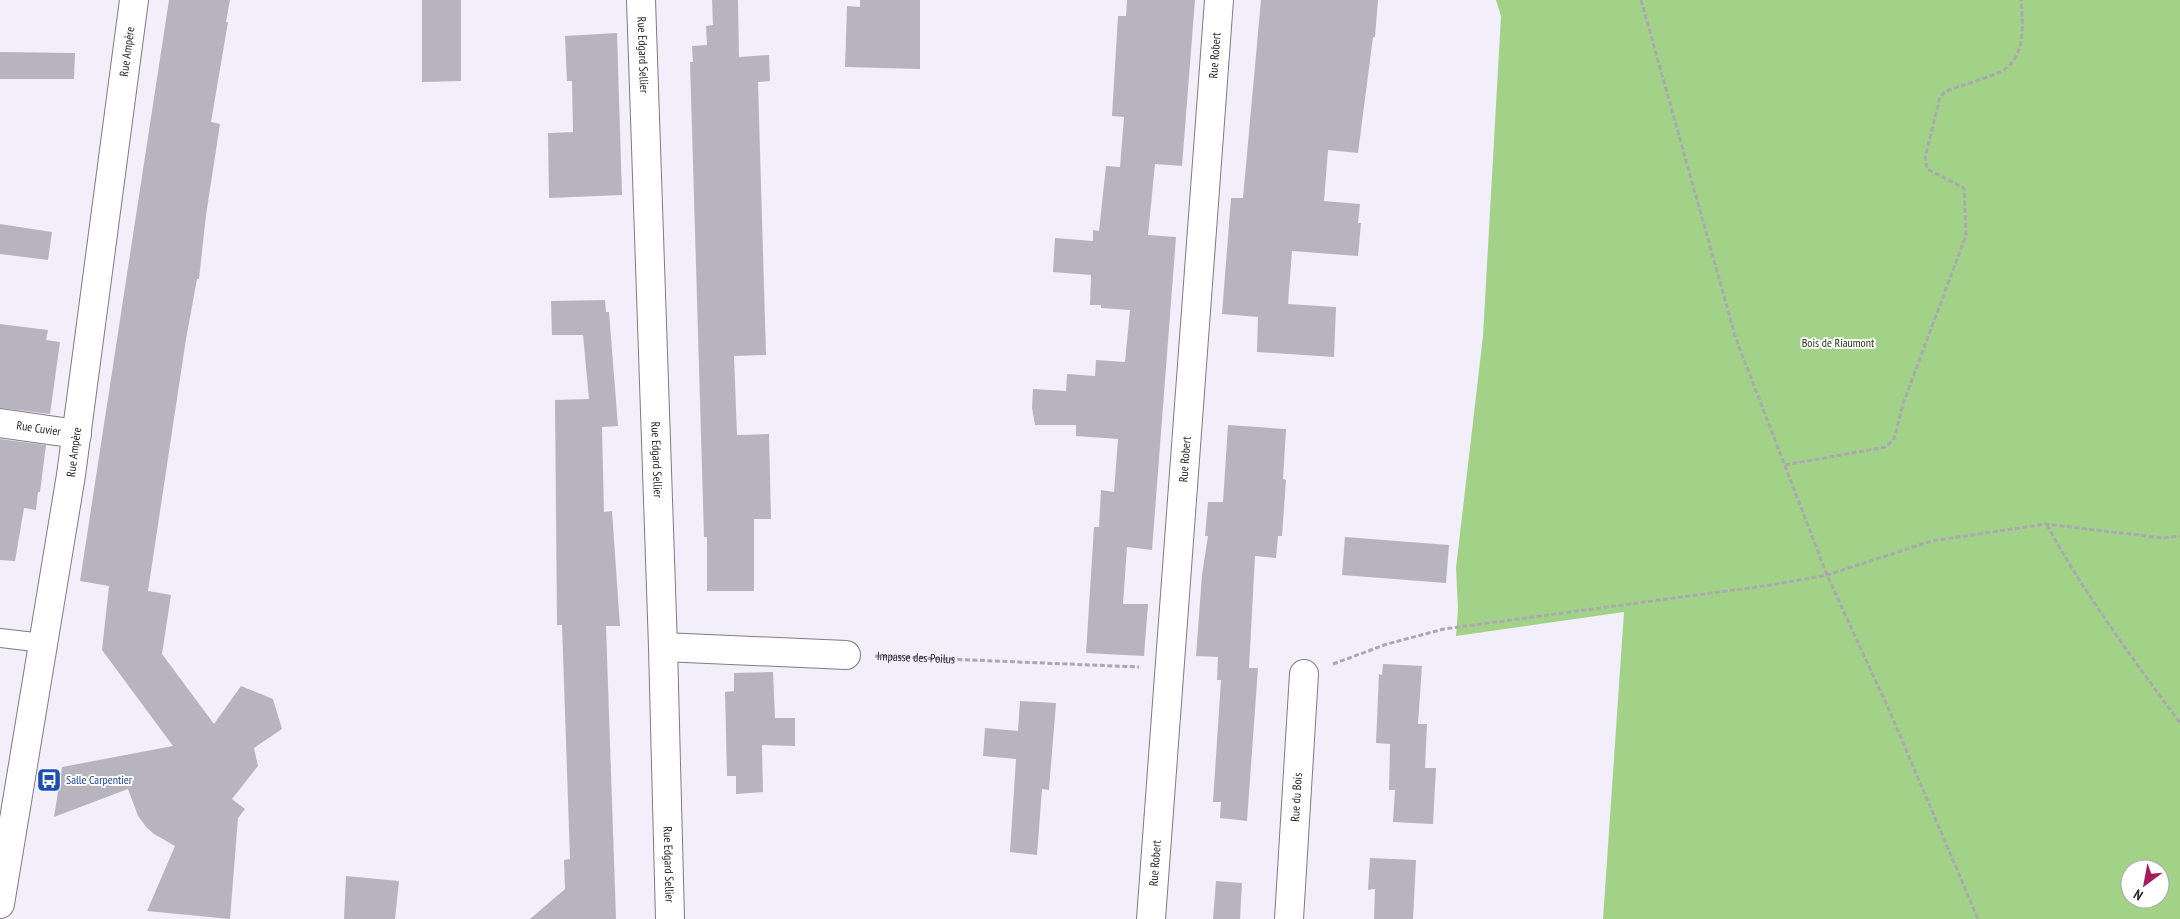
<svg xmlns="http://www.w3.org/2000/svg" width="2180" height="919" viewBox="0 0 2180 919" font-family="'PT Sans Narrow',sans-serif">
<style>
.green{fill:#a2d287;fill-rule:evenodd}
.building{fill:#b7b4bf}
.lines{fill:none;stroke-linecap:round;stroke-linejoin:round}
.service-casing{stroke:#7d7b85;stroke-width:20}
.minor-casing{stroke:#7d7b85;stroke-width:30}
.tertiary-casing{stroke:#7d7b85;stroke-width:30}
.path{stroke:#aba8b2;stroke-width:3;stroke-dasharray:5 2.5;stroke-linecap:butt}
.service{stroke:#fff;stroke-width:18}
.minor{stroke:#fff;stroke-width:28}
.tertiary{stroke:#fff;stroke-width:28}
.labels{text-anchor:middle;stroke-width:4;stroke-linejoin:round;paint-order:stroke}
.street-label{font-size:12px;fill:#28272c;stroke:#fff}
.park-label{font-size:12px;fill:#1c320f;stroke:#fff}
.transit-label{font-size:12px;fill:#164399;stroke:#fff;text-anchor:start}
</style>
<rect width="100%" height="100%" fill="#f2effb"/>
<!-- green -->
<path class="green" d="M 1496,0 L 2180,0 L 2180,919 L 1603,919 L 1624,612 L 1456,636 L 1458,609 L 1456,568 L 1483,336 L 1501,16 ZM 2130,869 L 2160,869 L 2160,899 L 2130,899 Z"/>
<!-- building -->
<g class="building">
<path d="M 169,0 L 230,0 L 226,22 L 228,22 L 211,122 L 220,124 L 206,215 L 199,279 L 197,279 L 186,339 L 148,591 L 171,595 L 162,654 L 214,724 L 241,686 L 273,699 L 282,729 L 254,748 L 258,766 L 232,799 L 245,809 L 238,818 L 230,919 L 147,911 L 175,846 L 154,834 L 147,828 L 138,816 L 128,789 L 54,817 L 62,767 L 173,746 L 102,650 L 109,586 L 80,581 Z"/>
<path d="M 422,0 L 461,0 L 461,81 L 422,82 Z"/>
<path d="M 712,0 L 738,0 L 739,57 L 769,55 L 770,81 L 758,82 L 766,355 L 734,356 L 737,435 L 769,434 L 771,519 L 754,519 L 754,591 L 707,591 L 707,537 L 704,537 L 690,62 L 693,62 L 692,46 L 707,45 L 706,26 L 713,25 Z"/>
<path d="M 860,0 L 920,0 L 920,69 L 845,67 L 847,6 L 860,7 Z"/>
<path d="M 1127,0 L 1195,0 L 1182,166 L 1155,164 L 1148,235 L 1176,237 L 1152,550 L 1127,547 L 1123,604 L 1148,604 L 1144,656 L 1086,653 L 1094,527 L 1099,527 L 1101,490 L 1114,492 L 1118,439 L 1076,436 L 1076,425 L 1035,425 L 1032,408 L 1033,389 L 1066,391 L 1067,374 L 1095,376 L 1096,360 L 1125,362 L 1130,310 L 1101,308 L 1101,305 L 1090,305 L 1091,275 L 1053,272 L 1055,238 L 1093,241 L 1093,230 L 1099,231 L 1106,166 L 1120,167 L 1124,117 L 1112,116 L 1118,16 L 1126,16 Z"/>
<path d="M 1261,0 L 1378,0 L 1375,37 L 1373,37 L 1358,153 L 1328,150 L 1324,201 L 1360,204 L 1358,223 L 1361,223 L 1358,256 L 1292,251 L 1288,304 L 1336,307 L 1334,357 L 1257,352 L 1258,317 L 1222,314 L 1231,198 L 1243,198 Z"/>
<path d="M 617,33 L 622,195 L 549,198 L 548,133 L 573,132 L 572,81 L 567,81 L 565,36 Z"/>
<path d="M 0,52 L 75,53 L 74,79 L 0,79 Z"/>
<path d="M 0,224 L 52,232 L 48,260 L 0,254 Z"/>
<path d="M 605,300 L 606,312 L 609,312 L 618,426 L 602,427 L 604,512 L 612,511 L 620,626 L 606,626 L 616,919 L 530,919 L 565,889 L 564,860 L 570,859 L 562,625 L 557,625 L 555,400 L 589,399 L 583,335 L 552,335 L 551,301 Z"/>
<path d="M 0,324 L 48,330 L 46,340 L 60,342 L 50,414 L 0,408 Z"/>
<path d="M 1228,425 L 1286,429 L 1283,479 L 1286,480 L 1282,536 L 1278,536 L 1276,558 L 1255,556 L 1249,668 L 1258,668 L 1247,821 L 1220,818 L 1221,802 L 1213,802 L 1221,680 L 1217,680 L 1218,657 L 1196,656 L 1202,575 L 1208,536 L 1205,536 L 1208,502 L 1223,502 Z"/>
<path d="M 0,439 L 46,445 L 40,492 L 38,492 L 36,510 L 24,508 L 15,561 L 0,560 Z"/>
<path d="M 1345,537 L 1449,545 L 1446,583 L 1342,575 Z"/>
<path d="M 1383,664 L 1422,666 L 1418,724 L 1427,724 L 1425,768 L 1436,768 L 1433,824 L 1393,822 L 1395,790 L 1389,790 L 1390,744 L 1376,743 L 1379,674 L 1382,675 Z"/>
<path d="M 773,672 L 775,718 L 795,718 L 795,746 L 762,745 L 763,792 L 736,794 L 736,776 L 727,776 L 725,692 L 734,691 L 734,673 Z"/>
<path d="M 1020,701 L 1056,703 L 1049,790 L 1042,789 L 1037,855 L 1010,852 L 1016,759 L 983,756 L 985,728 L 1018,731 Z"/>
<path d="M 1370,858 L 1416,860 L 1413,919 L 1374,919 L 1375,889 L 1368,890 Z"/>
<path d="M 346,876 L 399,881 L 395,919 L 344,919 Z"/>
<path d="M 1216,881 L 1242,883 L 1240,919 L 1213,919 Z"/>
</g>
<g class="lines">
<defs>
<path id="service" d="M 0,638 L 43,643"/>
<g id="minor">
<path id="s2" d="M 0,423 L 77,434"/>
<path d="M 663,647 L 846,655"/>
<path id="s3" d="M 0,904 L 71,475 L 134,0"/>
<path id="s4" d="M 1151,919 L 1219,0"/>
<path id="s5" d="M 1289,919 L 1304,674"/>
</g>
<g id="tertiary">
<path id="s6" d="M 641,0 L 663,647 L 670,919"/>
</g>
</defs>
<!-- service casing -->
<use href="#service" class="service-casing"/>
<!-- minor casing -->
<use href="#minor" class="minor-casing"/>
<!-- tertiary casing -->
<use href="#tertiary" class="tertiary-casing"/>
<!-- path -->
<g class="path">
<path d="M 1641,0 L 1736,339 L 1827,575 L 1890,712 L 1978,919"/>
<path d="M 1785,465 L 1886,447 L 1894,439 L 1903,404 L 1966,235 L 1964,188 L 1927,169 L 1925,158 L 1940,97 L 1946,91 C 1959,86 1996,76 2005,69 C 2026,54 2023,23 2021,0"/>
<path d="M 2047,525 C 2085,595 2133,659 2180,723"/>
<path id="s1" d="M 875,656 L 1139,667"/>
<path d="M 1333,664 L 1387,644 L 1444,629 L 1771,585 L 1827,575 L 1932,541 L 2046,524 L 2163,538 L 2180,536"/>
</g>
<!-- service -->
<use href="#service" class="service"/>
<!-- minor -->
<use href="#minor" class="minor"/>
<!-- tertiary -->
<use href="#tertiary" class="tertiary"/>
</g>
<!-- icons -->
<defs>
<symbol id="bus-square" viewBox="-11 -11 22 22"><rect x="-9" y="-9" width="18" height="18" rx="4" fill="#1a4fb4" stroke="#fff"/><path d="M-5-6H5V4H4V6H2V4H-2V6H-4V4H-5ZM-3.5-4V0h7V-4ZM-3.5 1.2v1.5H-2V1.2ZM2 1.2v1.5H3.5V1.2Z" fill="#fff"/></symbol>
</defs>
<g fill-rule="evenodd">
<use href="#bus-square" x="35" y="766" width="28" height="28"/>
</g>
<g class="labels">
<!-- street labels -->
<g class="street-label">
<text dy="4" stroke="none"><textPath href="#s3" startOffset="862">Rue Ampère</textPath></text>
<text dy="4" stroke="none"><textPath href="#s6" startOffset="55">Rue Edgard Sellier</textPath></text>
<text dy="4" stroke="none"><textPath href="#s4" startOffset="866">Rue Robert</textPath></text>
<text dy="4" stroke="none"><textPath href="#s2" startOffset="39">Rue Cuvier</textPath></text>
<text dy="4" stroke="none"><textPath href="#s3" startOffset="458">Rue Ampère</textPath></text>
<text dy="4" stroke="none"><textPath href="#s6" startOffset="460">Rue Edgard Sellier</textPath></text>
<text dy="4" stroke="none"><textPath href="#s4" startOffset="461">Rue Robert</textPath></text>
<text dy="4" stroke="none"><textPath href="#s1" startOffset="41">Impasse des Poilus</textPath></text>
<text dy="4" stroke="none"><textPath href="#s5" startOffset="122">Rue du Bois</textPath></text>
<text dy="4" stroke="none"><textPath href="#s4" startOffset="56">Rue Robert</textPath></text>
<text dy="4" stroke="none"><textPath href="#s6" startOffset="865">Rue Edgard Sellier</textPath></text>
</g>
<!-- park labels -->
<g class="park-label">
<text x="1838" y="347">Bois de Riaumont</text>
</g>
<!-- transit labels -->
<g class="transit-label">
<text x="66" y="784">Salle Carpentier</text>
</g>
</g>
<!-- north arrow -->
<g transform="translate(2145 884) rotate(212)"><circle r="24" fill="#ffffff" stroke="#a9a9ab"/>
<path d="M0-4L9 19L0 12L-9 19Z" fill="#a6195c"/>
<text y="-8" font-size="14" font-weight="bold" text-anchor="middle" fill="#28272c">N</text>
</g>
</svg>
